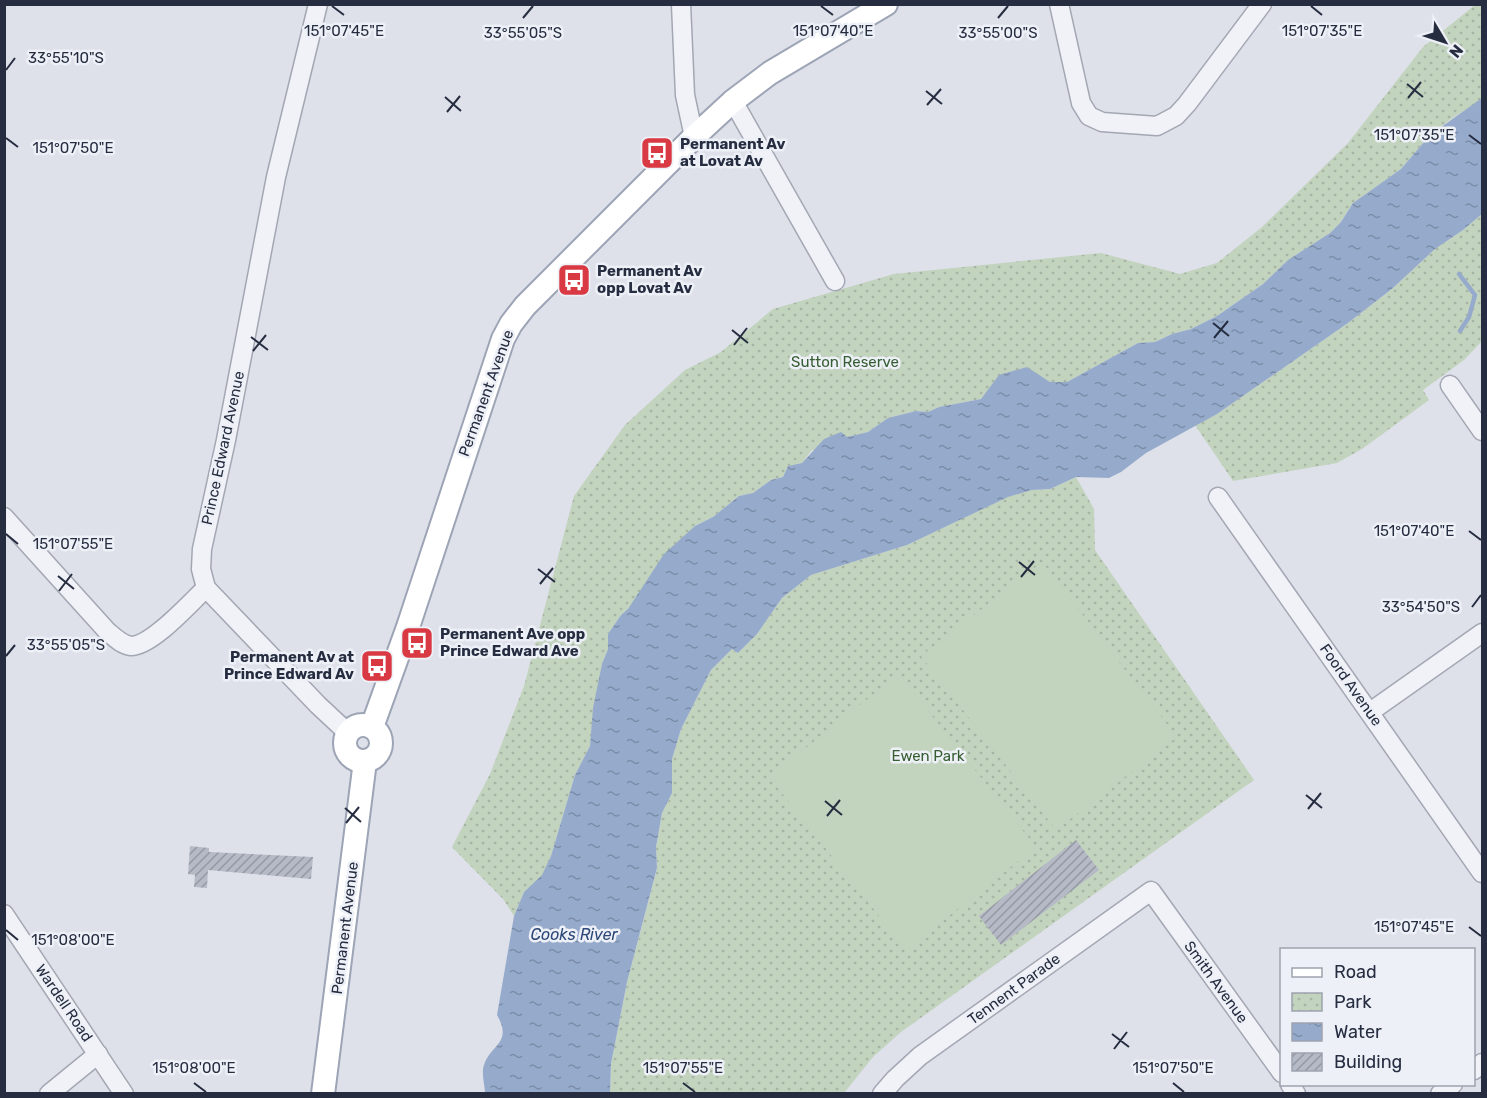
<svg xmlns="http://www.w3.org/2000/svg" width="1487" height="1098" viewBox="0 0 1487 1098" font-family="Rubik,sans-serif">
<style>
.park{fill:url(#park-dots)}
.pitch{fill:#c2d3be}
.water{fill:url(#water-ripples)}
.lines{fill:none;stroke-linecap:round;stroke-linejoin:round}
.stream{stroke:#96abcc;stroke-width:4.5}
.building{fill:url(#building-hatch)}
.minor-casing{stroke:#a3a7b3;stroke-width:21}
.major-casing{stroke:#9ca4b5;stroke-width:26}
.minor{stroke:#f1f2f7;stroke-width:18}
.major{stroke:#fff;stroke-width:22}
.ticks{fill:none;stroke:#262d41;stroke-width:2}
.labels{text-anchor:middle;stroke-width:5;stroke-linejoin:round;paint-order:stroke}
.poi-label{font-size:15px;font-weight:bold;fill:#262d41;stroke:#edf0f6;text-anchor:start}
.park-label{font-size:15px;fill:#365e32;stroke:#edf0f6}
.street-label{font-size:15px;fill:#262d41;stroke:#edf0f6}
.water-label{font-size:16px;font-style:italic;fill:#2d4878;stroke:#edf0f6}
.ticks-label{font-size:15px;text-anchor:middle;fill:#262d41;stroke:#edf0f6;stroke-width:5;stroke-linejoin:round;paint-order:stroke}
</style>
<defs>
<pattern id="park-dots" width="8" height="8" patternUnits="userSpaceOnUse" patternTransform="scale(1.5)"><rect width="8" height="8" fill="#c2d3be"/><path d="M2 2h.1M6 6h.1" fill="none" stroke="#a7b5a4" stroke-width="1.8" stroke-linecap="round"/></pattern>
<pattern id="water-ripples" width="26" height="14" patternUnits="userSpaceOnUse" patternTransform="scale(1.5)"><rect width="26" height="14" fill="#96abcc"/><path d="M2 4q2-2 4 0t4 0M15 11q2-2 4 0t4 0" fill="none" stroke="#7a8ca7"/></pattern>
<pattern id="building-hatch" width="6" height="6" patternUnits="userSpaceOnUse" patternTransform="scale(1.5)"><rect width="6" height="6" fill="#b5bac6"/><path d="M-1 1l2-2M0 6l6-6M5 7l2-2" fill="none" stroke="#9398a2"/></pattern>
</defs>
<rect width="100%" height="100%" fill="#dee1e9"/>
<!-- park -->
<g class="park">
<path d="M 1475,5 L 1482,5 L 1482,98 L 1481,101 L 1454,117 L 1430,135 L 1401,169 L 1353,203 L 1341,222 L 1330,233 L 1288,260 L 1263,284 L 1217,316 L 1191,329 L 1172,334 L 1155,342 L 1138,343 L 1067,382 L 1050,382 L 1033,373 L 990,389 L 981,399 L 939,407 L 928,412 L 916,411 L 888,418 L 868,432 L 847,437 L 811,451 L 802,463 L 788,466 L 783,477 L 771,480 L 753,493 L 739,496 L 713,517 L 695,526 L 628,609 L 621,615 L 608,634 L 608,649 L 602,664 L 590,746 L 575,775 L 551,856 L 543,875 L 524,892 L 514,916 L 503,899 L 452,847 L 490,774 L 524,686 L 574,496 L 625,425 L 685,370 L 721,352 L 773,309 L 894,274 L 1101,253 L 1180,274 L 1217,263 L 1262,227 L 1348,143 L 1423,47 Z"/>
<path d="M 1482,214 L 1482,341 L 1464,360 L 1423,390 L 1429,400 L 1362,449 L 1337,463 L 1233,481 L 1195,425 L 1217,414 L 1348,323 L 1393,288 L 1435,249 L 1463,230 Z"/>
<path d="M 1076,477 L 1094,509 L 1095,550 L 1254,780 L 901,1032 L 873,1057 L 844,1093 L 610,1094 L 611,1064 L 627,982 L 657,869 L 656,847 L 662,813 L 672,793 L 672,759 L 681,729 L 711,670 L 732,649 L 738,653 L 757,634 L 782,598 L 811,575 L 907,545 L 1007,497 L 1032,490 L 1050,489 Z"/>
</g>
<!-- pitch -->
<g class="pitch">
<path d="M 1042,562 L 1177,737 L 1056,830 L 921,656 Z"/>
<path d="M 899,674 L 1036,847 L 906,950 L 769,777 Z"/>
</g>
<!-- water -->
<path class="water" d="M 1482,98 L 1482,214 L 1463,230 L 1435,249 L 1393,288 L 1348,323 L 1217,414 L 1146,453 L 1121,472 L 1109,478 L 1076,477 L 1050,489 L 1032,490 L 1008,497 L 907,545 L 811,575 L 782,598 L 757,634 L 738,653 L 732,649 L 711,670 L 681,729 L 672,759 L 672,793 L 662,813 L 656,847 L 657,868 L 627,982 L 611,1064 L 610,1093 L 485,1093 C 485,1086 481,1072 484,1065 C 491,1044 513,1043 497,1015 L 514,916 L 524,892 L 542,875 L 551,856 L 575,775 L 590,746 L 593,708 L 602,664 L 608,649 L 608,634 L 621,615 L 628,609 L 664,554 L 695,526 L 713,517 L 739,496 L 753,493 L 771,480 L 783,477 L 788,466 L 802,463 L 824,439 L 841,432 L 847,437 L 868,432 L 888,418 L 916,411 L 928,412 L 939,407 L 981,399 L 999,375 L 1027,367 L 1050,382 L 1067,382 L 1138,343 L 1155,342 L 1172,334 L 1191,329 L 1217,316 L 1263,284 L 1288,260 L 1330,233 L 1341,222 L 1353,203 L 1401,169 L 1430,135 Z"/>
<g class="lines">
<!-- stream -->
<path class="stream" d="M 1459,274 L 1475,295 L 1469,317 L 1460,331"/>
</g>
<!-- building -->
<g class="building">
<path d="M 1076,840 L 1099,870 L 1001,945 L 979,916 Z"/>
<path d="M 190,846 L 209,848 L 209,852 L 313,857 L 311,879 L 208,870 L 207,888 L 194,887 L 195,875 L 188,874 Z"/>
</g>
<g class="lines">
<defs>
<g id="minor">
<path d="M 318,4 L 276,177 L 226,440 L 202,549 L 201,569 L 206,588 L 318,705 L 348,733"/>
<path d="M 681,4 L 685,95 L 694,137"/>
<path d="M 1059,4 L 1081,103 L 1089,116 L 1102,122 L 1157,126 L 1176,116 L 1187,104 L 1262,4"/>
<path d="M 733,101 L 835,281"/>
<path d="M 1450,385 L 1482,431"/>
<path d="M 1218,497 L 1482,873"/>
<path d="M 4,517 L 107,631 C 114,637 122,645 131,646 C 152,646 191,602 206,588"/>
<path d="M 1370,712 L 1482,633"/>
<path d="M 4,914 L 124,1094"/>
<path d="M 1474,1070 L 1482,1063"/>
<path d="M 1290,1084 L 1296,1094"/>
<path d="M 49,1094 L 98,1054"/>
<path d="M 882,1094 L 895,1079 L 920,1056 L 1151,891 L 1282,1073"/>
<path d="M 1440,1094 L 1453,1084"/>
</g>
<g id="major">
<circle cx="363" cy="743" r="18"/>
<path d="M 372,727 L 408,627 L 503,339 L 511,324 L 525,306 L 694,137 L 733,101 L 770,73 L 886,4"/>
<path d="M 323,1094 L 365,761"/>
</g>
</defs>
<!-- minor casing -->
<use href="#minor" class="minor-casing"/>
<!-- major casing -->
<use href="#major" class="major-casing"/>
<!-- minor -->
<use href="#minor" class="minor"/>
<!-- major -->
<use href="#major" class="major"/>
</g>
<!-- ticks -->
<path class="ticks" d="M 332,6 L 344,15M 821,6 L 833,15M 1311,6 L 1322,15M 523,18 L 533,6M 998,18 L 1008,6M 6,70 L 15,58M 1407,84 L 1423,97M 926,91 L 942,104M 445,97 L 461,111M 1408,98 L 1421,82M 927,105 L 941,89M 447,112 L 460,96M 1469,135 L 1481,144M 6,138 L 18,147M 1213,323 L 1229,336M 732,330 L 748,343M 251,337 L 268,350M 1214,338 L 1228,321M 734,345 L 747,328M 253,351 L 266,335M 1469,531 L 1481,540M 6,534 L 18,544M 1019,562 L 1035,575M 538,569 L 555,582M 58,576 L 74,589M 1021,577 L 1034,561M 540,584 L 553,568M 59,591 L 72,574M 1472,607 L 1481,595M 6,656 L 15,645M 1306,795 L 1322,808M 825,801 L 842,815M 345,808 L 361,822M 1308,809 L 1321,793M 827,816 L 840,800M 346,823 L 359,807M 1469,927 L 1481,936M 6,930 L 18,940M 1112,1034 L 1129,1047M 1114,1049 L 1127,1032M 194,1083 L 206,1092M 683,1083 L 695,1092M 1173,1083 L 1184,1092"/>
<!-- icons -->
<defs>
<symbol id="bus-square" viewBox="-11 -11 22 22"><rect x="-9" y="-9" width="18" height="18" rx="4" fill="#d83942" stroke="#edf0f6"/><path d="M-5-6H5V4H4V6H2V4H-2V6H-4V4H-5ZM-3.5-4V0h7V-4ZM-3.5 1.2v1.5H-2V1.2ZM2 1.2v1.5H3.5V1.2Z" fill="#fff"/></symbol>
</defs>
<g fill-rule="evenodd">
<use href="#bus-square" x="638" y="134" width="38" height="38"/>
<use href="#bus-square" x="555" y="261" width="38" height="38"/>
<use href="#bus-square" x="398" y="624" width="38" height="38"/>
<use href="#bus-square" x="358" y="647" width="38" height="38"/>
</g>
<g class="labels">
<!-- poi labels -->
<g class="poi-label">
<text x="680" y="149">Permanent Av<tspan x="680" dy="17">at Lovat Av</tspan></text>
<text x="597" y="276">Permanent Av<tspan x="597" dy="17">opp Lovat Av</tspan></text>
<text x="440" y="639">Permanent Ave opp<tspan x="440" dy="17">Prince Edward Ave</tspan></text>
<text x="354" y="662" text-anchor="end">Permanent Av at<tspan x="354" dy="17">Prince Edward Av</tspan></text>
</g>
<!-- park labels -->
<g class="park-label">
<text x="845" y="367">Sutton Reserve</text>
<text x="928" y="761">Ewen Park</text>
</g>
<!-- street labels -->
<g class="street-label">
<text transform="translate(486 393) rotate(-70)" y="5">Permanent Avenue</text>
<text transform="translate(223 448) rotate(-78)" y="5">Prince Edward Avenue</text>
<text transform="translate(1351 685) rotate(55)" y="5">Foord Avenue</text>
<text transform="translate(345 928) rotate(-83)" y="5">Permanent Avenue</text>
<text transform="translate(1216 982) rotate(54)" y="5">Smith Avenue</text>
<text transform="translate(1014 989) rotate(-36)" y="5">Tennent Parade</text>
<text transform="translate(64 1003) rotate(56)" y="5">Wardell Road</text>
</g>
<!-- water labels -->
<g class="water-label">
<text x="574" y="940">Cooks River</text>
</g>
</g>
<g class="ticks-label">
<text x="1322" y="36">151°07'35"E</text>
<text x="344" y="36">151°07'45"E</text>
<text x="833" y="36">151°07'40"E</text>
<text x="523" y="38">33°55'05"S</text>
<text x="998" y="38">33°55'00"S</text>
<text x="66" y="63">33°55'10"S</text>
<text x="1414" y="140">151°07'35"E</text>
<text x="73" y="153">151°07'50"E</text>
<text x="1414" y="536">151°07'40"E</text>
<text x="73" y="549">151°07'55"E</text>
<text x="1421" y="612">33°54'50"S</text>
<text x="66" y="650">33°55'05"S</text>
<text x="1414" y="932">151°07'45"E</text>
<text x="73" y="945">151°08'00"E</text>
<text x="194" y="1073">151°08'00"E</text>
<text x="683" y="1073">151°07'55"E</text>
<text x="1173" y="1073">151°07'50"E</text>
</g>
<!-- border -->
<rect width="1487" height="1098" fill="none" stroke="#262d41" stroke-width="12"/>
<!-- legend -->
<rect x="1280" y="948" width="195" height="138" fill="#edf0f6" stroke="#9da2ae" stroke-width="1.5"/>
<rect x="1292" y="968" width="30" height="9" fill="#ffffff" stroke="#9da2ae" stroke-width="1.5"/>
<text x="1334" y="978" font-size="18" fill="#262d41">Road</text>
<rect x="1292" y="993" width="30" height="18" fill="url(#park-dots)" stroke="#9da2ae" stroke-width="1.5"/>
<text x="1334" y="1008" font-size="18" fill="#262d41">Park</text>
<rect x="1292" y="1023" width="30" height="18" fill="url(#water-ripples)" stroke="#9da2ae" stroke-width="1.5"/>
<text x="1334" y="1038" font-size="18" fill="#262d41">Water</text>
<rect x="1292" y="1053" width="30" height="18" fill="url(#building-hatch)" stroke="#9da2ae" stroke-width="1.5"/>
<text x="1334" y="1068" font-size="18" fill="#262d41">Building</text>
<!-- north arrow -->
<g transform="translate(1445 42) rotate(129)" stroke="#edf0f6" stroke-width="4.5" paint-order="stroke">
<path d="M0-4.5L10 22L0 15L-10 22Z" fill="#262d41"/>
<text y="-9" font-size="16" font-weight="bold" text-anchor="middle" fill="#262d41">N</text>
</g>
</svg>
